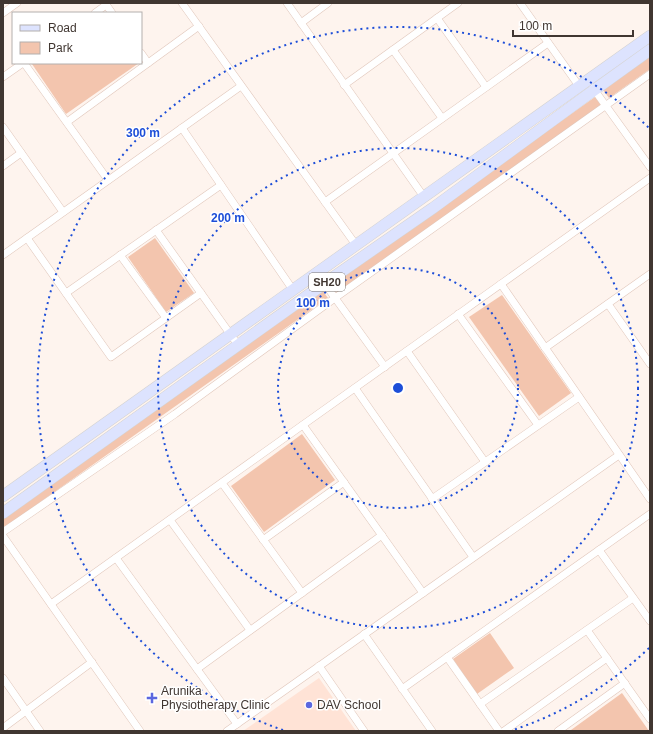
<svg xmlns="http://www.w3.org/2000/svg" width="653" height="734" viewBox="0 0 653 734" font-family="Arial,sans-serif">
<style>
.built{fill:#ffe3d6}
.green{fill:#f3c5ae}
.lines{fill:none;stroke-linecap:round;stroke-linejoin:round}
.minor-casing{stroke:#e1c7bb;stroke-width:8}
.primary-casing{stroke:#d5d3d2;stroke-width:12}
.minor{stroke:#fff;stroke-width:7}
.primary{stroke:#dde3fe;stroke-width:11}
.ring{fill:none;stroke:#1d4ed8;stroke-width:2;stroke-dasharray:2 4}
.poi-dot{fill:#5b67df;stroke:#fff;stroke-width:1.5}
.labels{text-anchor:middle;stroke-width:3;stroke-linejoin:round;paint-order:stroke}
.shield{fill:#fff;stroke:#79726f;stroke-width:1}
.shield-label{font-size:11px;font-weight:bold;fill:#403631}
.poi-label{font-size:12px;fill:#403631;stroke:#fff;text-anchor:start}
.centre{fill:#1d4ed8;stroke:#fff;stroke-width:2}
.ring-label{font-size:12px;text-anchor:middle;font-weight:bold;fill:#1d4ed8;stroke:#fff;stroke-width:3;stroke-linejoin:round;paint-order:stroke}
</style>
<rect width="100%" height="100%" fill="#fef4ee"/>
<!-- built -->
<path class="built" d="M 319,678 L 356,731 L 243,731 Z"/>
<!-- green -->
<g class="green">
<path d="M 650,56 L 650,69 L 609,98 L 603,90 Z"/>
<path d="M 34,63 L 139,63 L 66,114 L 32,64 Z"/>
<path d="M 595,97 L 601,105 L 340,291 L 334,282 Z"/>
<path d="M 155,238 L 194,293 L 166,312 L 128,257 Z"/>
<path d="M 322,290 L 328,298 L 5,527 L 3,524 L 3,515 Z"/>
<path d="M 502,295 L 571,393 L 539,416 L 469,317 Z"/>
<path d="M 302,434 L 335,480 L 264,532 L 231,486 Z"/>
<path d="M 490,633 L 514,668 L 477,694 L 453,659 Z"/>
<path d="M 622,693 L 649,731 L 572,731 L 571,730 Z"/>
</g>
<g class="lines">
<defs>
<g id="minor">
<path d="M 105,3 L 112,13"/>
<path d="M 182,3 L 356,245"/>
<path d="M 287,3 L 424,197"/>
<path d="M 520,3 L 579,86"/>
<path d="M 3,13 L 17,3"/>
<path d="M 95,13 L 106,5"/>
<path d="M 437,18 L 486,87"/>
<path d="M 301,23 L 328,3"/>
<path d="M 393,50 L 442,118"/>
<path d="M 141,53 L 148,63"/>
<path d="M 24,63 L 108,180"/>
<path d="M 3,77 L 23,63"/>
<path d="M 344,85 L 458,3"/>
<path d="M 593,88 L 650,167"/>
<path d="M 67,122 L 199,26"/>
<path d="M 3,127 L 63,212"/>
<path d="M 182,128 L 293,290"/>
<path d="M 3,166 L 21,153"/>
<path d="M 325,202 L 548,43"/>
<path d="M 156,230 L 238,345"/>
<path d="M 27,238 L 111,357 L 201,293"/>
<path d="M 3,255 L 241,86"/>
<path d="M 120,255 L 166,318"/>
<path d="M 317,273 L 385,367"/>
<path d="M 501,284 L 650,499"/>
<path d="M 66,293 L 221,185"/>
<path d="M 608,304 L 650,364"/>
<path d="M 458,314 L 538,425"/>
<path d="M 545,348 L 650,274"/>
<path d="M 407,351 L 485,462"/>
<path d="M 355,388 L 473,557"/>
<path d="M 303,425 L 423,593"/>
<path d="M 222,483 L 302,593"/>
<path d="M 432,499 L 579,397"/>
<path d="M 170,520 L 250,630"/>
<path d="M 3,532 L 175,414 L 335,298 L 650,74"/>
<path d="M 3,536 L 140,731"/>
<path d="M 263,540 L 344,482"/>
<path d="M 599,550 L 650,621"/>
<path d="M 116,558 L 237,724"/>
<path d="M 51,604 L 650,178"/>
<path d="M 587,630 L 650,719"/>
<path d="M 364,634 L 432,731"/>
<path d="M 447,657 L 499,731"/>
<path d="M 319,666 L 364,731"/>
<path d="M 197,669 L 382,535"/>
<path d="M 3,678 L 40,731"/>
<path d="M 402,689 L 650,514"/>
<path d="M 480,704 L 633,598"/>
<path d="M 3,728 L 92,662"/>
<path d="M 227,731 L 619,455"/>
<path d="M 504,731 L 607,658"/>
<path d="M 558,731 L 625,683"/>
</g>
<g id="primary">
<path d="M 3,496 L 650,36"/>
<path d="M 3,513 L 325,283 L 433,208 L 586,96 L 650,50"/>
</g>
</defs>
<!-- minor casing -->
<use href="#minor" class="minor-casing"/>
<!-- primary casing -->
<use href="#primary" class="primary-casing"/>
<!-- minor -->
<use href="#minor" class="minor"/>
<!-- primary -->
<use href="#primary" class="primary"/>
</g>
<!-- distance rings -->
<g class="ring">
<circle cx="398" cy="388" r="120"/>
<circle cx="398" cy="388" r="240"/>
<path d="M649 648A361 361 0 0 1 513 730M283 730A361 361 0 1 1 649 128"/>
</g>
<!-- markers -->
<g class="poi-dot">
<path d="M150 692h4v4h4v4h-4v4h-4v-4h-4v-4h4z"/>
<circle cx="309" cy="705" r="4"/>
</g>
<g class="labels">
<!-- shield labels -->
<rect class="shield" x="309" y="273" width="36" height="18" rx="3"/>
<g class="shield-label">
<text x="327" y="286">SH20</text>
</g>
<!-- poi labels -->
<g class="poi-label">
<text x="161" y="695">Arunika<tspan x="161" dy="14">Physiotherapy Clinic</tspan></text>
<text x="317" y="709">DAV School</text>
</g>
</g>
<circle cx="398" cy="388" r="6" class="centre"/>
<g class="ring-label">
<text x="143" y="137">300 m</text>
<text x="228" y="222">200 m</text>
<text x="313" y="307">100 m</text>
</g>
<!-- border -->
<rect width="653" height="734" fill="none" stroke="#403631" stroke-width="8"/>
<!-- legend -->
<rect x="12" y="12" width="130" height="52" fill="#ffffff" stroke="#b3afad"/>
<rect x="20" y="25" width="20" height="6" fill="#dde3fe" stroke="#b3afad"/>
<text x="48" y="32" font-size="12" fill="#403631">Road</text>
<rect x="20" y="42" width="20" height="12" fill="#f3c5ae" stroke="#b3afad"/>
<text x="48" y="52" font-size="12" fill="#403631">Park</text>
<!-- scale -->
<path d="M513 30v6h120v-6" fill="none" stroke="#403631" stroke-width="2"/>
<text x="519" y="30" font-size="12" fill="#403631" stroke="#ffffff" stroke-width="3" paint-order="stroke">100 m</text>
</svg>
